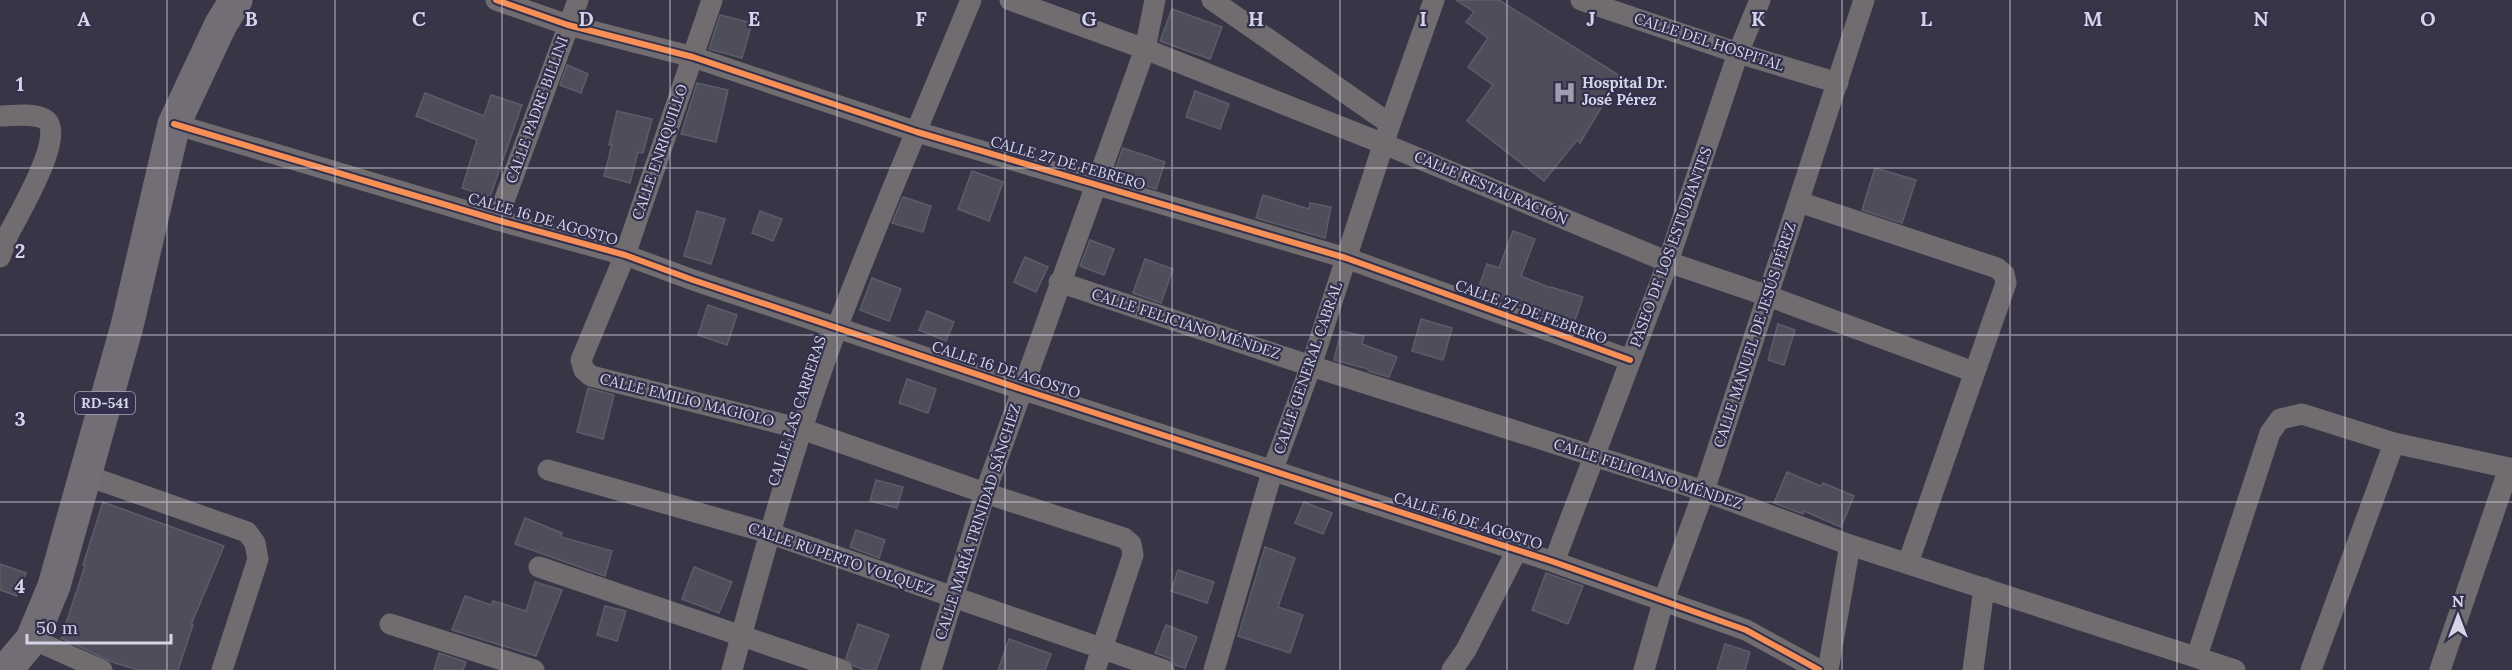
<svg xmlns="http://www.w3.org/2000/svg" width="2512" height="670" viewBox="0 0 2512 670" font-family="Lora,serif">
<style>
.building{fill:#4e4d5a;stroke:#5d5c6a;stroke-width:1.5}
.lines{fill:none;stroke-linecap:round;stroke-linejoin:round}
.minor{stroke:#716c70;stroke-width:21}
.primary{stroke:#736d75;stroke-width:33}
.cycleway-casing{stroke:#32304c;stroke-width:10}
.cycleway{stroke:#f78f57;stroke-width:6}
.grid{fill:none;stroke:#d6d5e8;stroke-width:1.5;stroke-opacity:0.55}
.labels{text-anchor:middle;stroke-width:4.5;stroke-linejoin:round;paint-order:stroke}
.shield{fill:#32304c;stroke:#a5a4b9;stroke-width:1.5}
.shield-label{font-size:14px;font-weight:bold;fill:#d6d5e8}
.street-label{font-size:15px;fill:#d6d5e8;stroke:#32304c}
.poi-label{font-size:15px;font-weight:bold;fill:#d6d5e8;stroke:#32304c;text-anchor:start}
.grid-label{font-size:20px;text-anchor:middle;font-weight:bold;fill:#d6d5e8;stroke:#32304c;stroke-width:4.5;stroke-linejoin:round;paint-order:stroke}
</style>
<rect width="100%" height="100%" fill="#383646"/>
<!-- building -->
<g class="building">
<path d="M 1456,0 L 1499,0 L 1620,76 L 1580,143 L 1577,140 L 1544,181 L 1467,121 L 1493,85 L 1468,67 L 1488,38 L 1466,22 L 1474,12 Z"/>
<path d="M 1172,9 L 1222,27 L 1210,59 L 1160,41 Z"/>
<path d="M 720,15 L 752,23 L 742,58 L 709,49 Z"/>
<path d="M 567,65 L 588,74 L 581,93 L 560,85 Z"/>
<path d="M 697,83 L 728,90 L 716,142 L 681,134 Z"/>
<path d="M 1195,91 L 1229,104 L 1220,129 L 1186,117 Z"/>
<path d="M 425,93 L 484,116 L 491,95 L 522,105 L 490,197 L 462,188 L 477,140 L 416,116 Z"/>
<path d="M 617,111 L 652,119 L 643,153 L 638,152 L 630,183 L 604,176 L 612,145 L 609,145 Z"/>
<path d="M 1123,148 L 1165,162 L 1156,189 L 1113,176 Z"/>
<path d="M 1875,168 L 1916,180 L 1902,223 L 1862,210 Z"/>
<path d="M 972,171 L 1003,182 L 989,221 L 958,209 Z"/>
<path d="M 1263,195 L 1309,209 L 1310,203 L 1331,207 L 1325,238 L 1256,218 Z"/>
<path d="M 903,197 L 931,206 L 923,232 L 892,223 Z"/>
<path d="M 697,211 L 725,219 L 711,264 L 684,256 Z"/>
<path d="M 760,211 L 782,219 L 773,241 L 752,233 Z"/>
<path d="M 1513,231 L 1535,239 L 1521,276 L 1551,288 L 1551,287 L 1583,297 L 1574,323 L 1536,312 L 1497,296 L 1496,298 L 1477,292 L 1487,264 L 1499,268 Z"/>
<path d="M 1090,240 L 1114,249 L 1104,275 L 1080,266 Z"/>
<path d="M 1025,257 L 1048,267 L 1036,292 L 1014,282 Z"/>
<path d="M 1145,259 L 1173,269 L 1161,303 L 1133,293 Z"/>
<path d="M 872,278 L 901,289 L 889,321 L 860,310 Z"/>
<path d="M 708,305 L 737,315 L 727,345 L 698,335 Z"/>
<path d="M 927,311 L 954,322 L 946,341 L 919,330 Z"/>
<path d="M 1421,319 L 1452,328 L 1443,360 L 1412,351 Z"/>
<path d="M 1778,324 L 1795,330 L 1784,365 L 1768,360 Z"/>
<path d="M 1341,331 L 1364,336 L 1362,344 L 1397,357 L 1389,377 L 1368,371 L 1368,369 L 1334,360 Z"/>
<path d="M 907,379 L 936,389 L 928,413 L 899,403 Z"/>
<path d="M 588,388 L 614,395 L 603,439 L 577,432 Z"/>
<path d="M 1787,472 L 1821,486 L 1823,483 L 1854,496 L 1841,527 L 1804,511 L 1803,514 L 1774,503 Z"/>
<path d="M 876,480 L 903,487 L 897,508 L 870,501 Z"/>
<path d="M 103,502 L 224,546 L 191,625 L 193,625 L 178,670 L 138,670 L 112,662 L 61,638 L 85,566 L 83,565 Z"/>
<path d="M 1304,502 L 1332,513 L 1323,534 L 1295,523 Z"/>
<path d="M 525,518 L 562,533 L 561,537 L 612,551 L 605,576 L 515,544 Z"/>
<path d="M 856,530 L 885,540 L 879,558 L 850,547 Z"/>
<path d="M 1265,547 L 1295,558 L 1278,607 L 1303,615 L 1290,653 L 1238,636 Z"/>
<path d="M 0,564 L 26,573 L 17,596 L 0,590 Z"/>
<path d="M 694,567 L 732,582 L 719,613 L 682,599 Z"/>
<path d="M 1178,570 L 1214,582 L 1207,603 L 1171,591 Z"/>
<path d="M 1546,573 L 1583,586 L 1568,624 L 1532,610 Z"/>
<path d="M 535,582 L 562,590 L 536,656 L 452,630 L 465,596 L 491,605 L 493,601 L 526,611 Z"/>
<path d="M 605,606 L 626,611 L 617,641 L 597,635 Z"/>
<path d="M 858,624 L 889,635 L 876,670 L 865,670 L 854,666 L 846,658 Z"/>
<path d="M 1166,625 L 1197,637 L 1185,668 L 1175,665 L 1169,658 L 1155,653 Z"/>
<path d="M 1009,639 L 1051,654 L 1045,670 L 998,670 Z"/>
<path d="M 1725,644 L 1750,652 L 1745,670 L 1717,670 Z"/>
<path d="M 439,653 L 466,662 L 463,670 L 434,670 Z"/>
</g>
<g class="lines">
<!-- minor -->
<g class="minor">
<path d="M 496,0 L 568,25 L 693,57 L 917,132 L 1346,258 L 1630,360"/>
<path d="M 712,0 L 625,255 L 581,360 L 584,370 L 591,376 L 802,429 L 985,493 L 1124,538 L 1131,544 L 1133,555 L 1095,670"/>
<path d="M 1010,0 L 1145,49 L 1384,144 L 1668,262 L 1768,296 L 1974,372"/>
<path d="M 1212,0 L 1390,124"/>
<path d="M 1581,0 L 1738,53 L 1838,83"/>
<path d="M 0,116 C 13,116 35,112 46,120 C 66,136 17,217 8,235 C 5,242 3,250 0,257"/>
<path d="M 174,124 L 497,220 L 625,255 L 693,280 L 1021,389 L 1554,562 L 1746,630 L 1819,670"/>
<path d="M 1799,202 L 1997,268 L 2004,274 L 2006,283 L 1908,563"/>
<path d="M 497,220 L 578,0"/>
<path d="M 1059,282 L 1311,366 L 1704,491 L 1850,545 L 2235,670"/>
<path d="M 548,470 L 769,533 L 1164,670"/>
<path d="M 85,475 L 247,532 L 255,543 L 258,559 L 222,670"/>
<path d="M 1554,562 L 1668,262 L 1738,53 L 1760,0"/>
<path d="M 539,567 L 842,670"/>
<path d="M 390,624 L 534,670"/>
<path d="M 32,639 L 102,670"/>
<path d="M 2197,656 L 2270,433 L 2280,419 L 2302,414 L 2394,443 L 2509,468 L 2440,670"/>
<path d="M 732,670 C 763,555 795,440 837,328 C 879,217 926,109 971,0"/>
<path d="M 931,670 L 985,493 L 1145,49 L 1155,0"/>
<path d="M 1214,670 L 1273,469 L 1311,366 L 1390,124 L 1434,0"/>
<path d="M 1452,670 L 1466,650 L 1517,550"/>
<path d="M 1644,670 L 1663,602 L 1704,491 L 1864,0"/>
<path d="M 1828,670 L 1850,545"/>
<path d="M 1973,670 L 1984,588"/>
<path d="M 2311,670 L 2394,443"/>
</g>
<!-- primary -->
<path class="primary" d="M 6,670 L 32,639 L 54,586 L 127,326 L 174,124 L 221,24 L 236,0"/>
<defs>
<g id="cycleway">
<path d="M 496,0 L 568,25 L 693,57 L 917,132 L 1346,258 L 1630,360"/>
<path d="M 174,124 L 497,220 L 625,255 L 693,280 L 1021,389 L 1554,562 L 1746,630 L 1819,670"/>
</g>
</defs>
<!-- cycleway casing -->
<use href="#cycleway" class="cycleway-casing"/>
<!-- cycleway -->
<use href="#cycleway" class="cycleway"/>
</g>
<!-- grid -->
<path class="grid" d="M 167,0 L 167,670M 335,0 L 335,670M 502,0 L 502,670M 670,0 L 670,670M 837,0 L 837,670M 1005,0 L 1005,670M 1172,0 L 1172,670M 1340,0 L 1340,670M 1507,0 L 1507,670M 1675,0 L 1675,670M 1842,0 L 1842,670M 2010,0 L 2010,670M 2177,0 L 2177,670M 2345,0 L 2345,670M 0,168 L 2512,168M 0,335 L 2512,335M 0,502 L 2512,502"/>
<!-- icons -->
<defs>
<symbol id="hospital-bare" viewBox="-9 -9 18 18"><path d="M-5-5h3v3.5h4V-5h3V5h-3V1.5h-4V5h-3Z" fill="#9f9daf" stroke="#32304c" stroke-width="2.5" paint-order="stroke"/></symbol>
</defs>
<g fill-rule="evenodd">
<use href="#hospital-bare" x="1548" y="76" width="33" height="33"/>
</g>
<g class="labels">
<!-- shield labels -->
<rect class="shield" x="75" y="392" width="60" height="22" rx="4.5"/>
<g class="shield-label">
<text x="105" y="408">RD-541</text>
</g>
<!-- street labels -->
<g class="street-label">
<text transform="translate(1709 42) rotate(18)" y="5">CALLE DEL HOSPITAL</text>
<text transform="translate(537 110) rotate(-70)" y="5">CALLE PADRE BILLINI</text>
<text transform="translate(660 152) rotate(-71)" y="5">CALLE ENRIQUILLO</text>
<text transform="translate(1068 163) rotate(16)" y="5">CALLE 27 DE FEBRERO</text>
<text transform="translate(1491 188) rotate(23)" y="5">CALLE RESTAURACIÓN</text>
<text transform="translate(543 219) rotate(16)" y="5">CALLE 16 DE AGOSTO</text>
<text transform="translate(1671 247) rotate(-70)" y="5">PASEO DE LOS ESTUDIANTES</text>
<text transform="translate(1531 312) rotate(20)" y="5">CALLE 27 DE FEBRERO</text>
<text transform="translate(1186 324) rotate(18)" y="5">CALLE FELICIANO MÉNDEZ</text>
<text transform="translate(1755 335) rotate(-72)" y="5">CALLE MANUEL DE JESÚS PÉREZ</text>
<text transform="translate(1308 368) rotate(-71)" y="5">CALLE GENERAL CABRAL</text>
<text transform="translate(1006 370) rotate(18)" y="5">CALLE 16 DE AGOSTO</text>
<text transform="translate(687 400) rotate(14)" y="5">CALLE EMILIO MAGIOLO</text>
<text transform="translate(797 411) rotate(-72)" y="5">CALLE LAS CARRERAS</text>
<text transform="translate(1648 474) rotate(18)" y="5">CALLE FELICIANO MÉNDEZ</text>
<text transform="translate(1468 521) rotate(18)" y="5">CALLE 16 DE AGOSTO</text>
<text transform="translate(978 522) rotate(-72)" y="5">CALLE MARÍA TRINIDAD SÁNCHEZ</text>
<text transform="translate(841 559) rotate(19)" y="5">CALLE RUPERTO VOLQUEZ</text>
</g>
<!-- poi labels -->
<g class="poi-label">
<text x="1582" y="88">Hospital Dr.<tspan x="1582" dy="17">José Pérez</tspan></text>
</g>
</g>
<g class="grid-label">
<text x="84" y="26">A</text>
<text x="251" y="26">B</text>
<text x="419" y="26">C</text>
<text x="586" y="26">D</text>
<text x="754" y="26">E</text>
<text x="921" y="26">F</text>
<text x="1089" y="26">G</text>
<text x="1256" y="26">H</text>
<text x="1423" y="26">I</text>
<text x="1591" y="26">J</text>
<text x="1758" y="26">K</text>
<text x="1926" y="26">L</text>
<text x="2093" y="26">M</text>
<text x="2261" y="26">N</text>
<text x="2428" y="26">O</text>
<text x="20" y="91">1</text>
<text x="20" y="258">2</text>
<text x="20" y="426">3</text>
<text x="20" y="593">4</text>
</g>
<!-- north arrow -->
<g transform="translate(2458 616)" stroke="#32304c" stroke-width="4.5" paint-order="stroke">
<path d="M0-4.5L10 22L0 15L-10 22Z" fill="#d6d5e8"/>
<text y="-9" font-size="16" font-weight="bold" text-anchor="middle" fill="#d6d5e8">N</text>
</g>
<!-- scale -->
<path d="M27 634v9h144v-9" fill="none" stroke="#d6d5e8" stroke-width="3"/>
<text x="36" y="634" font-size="18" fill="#d6d5e8" stroke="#32304c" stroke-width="4.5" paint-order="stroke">50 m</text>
</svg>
